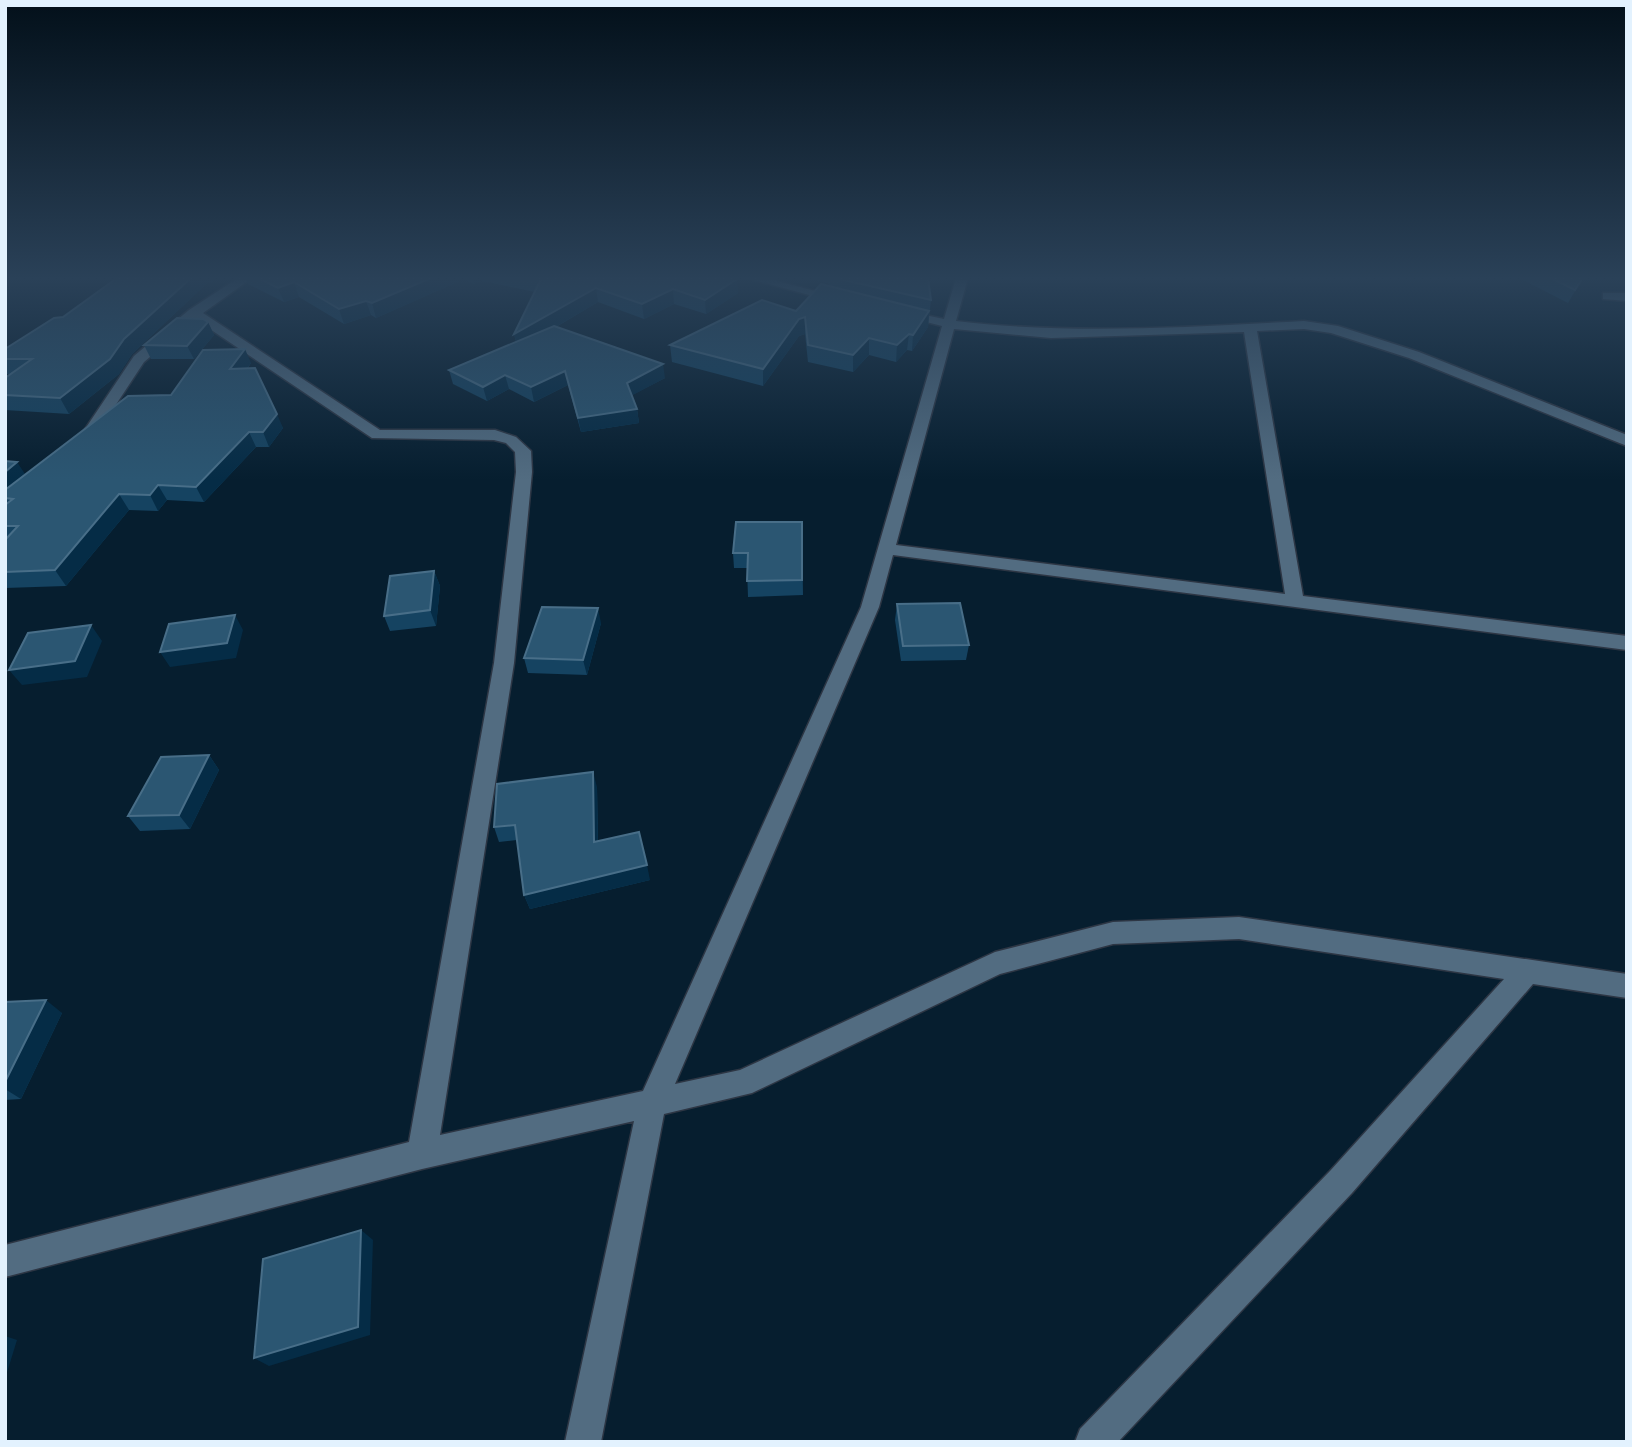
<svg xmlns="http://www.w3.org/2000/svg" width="1632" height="1447" viewBox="0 0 1632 1447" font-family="'Archivo Narrow',sans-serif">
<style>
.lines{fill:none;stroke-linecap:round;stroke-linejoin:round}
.minor-casing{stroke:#2d3644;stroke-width:3}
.minor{fill:#526c81;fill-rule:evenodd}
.wall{fill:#154361}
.shaded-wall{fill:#052c46}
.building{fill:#2b5672;stroke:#486e88;stroke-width:2}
</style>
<rect width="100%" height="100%" fill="#061e2f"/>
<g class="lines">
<defs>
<g id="minor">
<path d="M 238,278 L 252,278 L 203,313 L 380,430 L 495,430 L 516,437 L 531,451 L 532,472 L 514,663 L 440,1135 L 643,1091 L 861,607 L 942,326 L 895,314 L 901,310 L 944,319 L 956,278 L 968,278 L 956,321 C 1072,335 1188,327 1304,321 L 1338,326 L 1419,352 L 1627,435 L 1627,446 L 1409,358 L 1331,333 L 1304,329 L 1257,331 L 1303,596 L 1627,636 L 1627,650 L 893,555 L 879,607 L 675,1084 L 740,1070 L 995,952 L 1113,922 L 1239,917 L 1627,974 L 1627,998 L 1533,984 L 1352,1193 L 1118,1442 L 1075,1442 L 1080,1429 L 1330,1171 L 1504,979 L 1239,939 L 1113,944 L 1000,974 L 752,1093 L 664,1114 L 601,1442 L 565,1442 L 634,1121 L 422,1169 L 5,1277 L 5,1245 L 409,1142 L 494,663 L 516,472 L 515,452 L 506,443 L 494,440 L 372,438 L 195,319 L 144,362 L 92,441 L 82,441 L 79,438 L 134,356 L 189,310 ZM 954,329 L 1051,338 L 1244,332 L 1285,594 L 896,545 Z"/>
<path d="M 746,278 L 766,278 L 845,299 L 839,303 Z"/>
<path d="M 1603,293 L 1627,293 L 1627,301 L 1603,299 Z"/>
</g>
</defs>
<!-- minor casing -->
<use href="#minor" class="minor-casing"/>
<!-- minor -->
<use href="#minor" class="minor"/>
</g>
<!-- wall -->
<g class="wall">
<path d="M 117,278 L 219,278 L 206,284 L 132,354 L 119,374 L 69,414 L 5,410 L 5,378 L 12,374 L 5,374 L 5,349 L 63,317 Z"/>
<path d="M 245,278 L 733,278 L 738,293 L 706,314 L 674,304 L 644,319 L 598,302 L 556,327 L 665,378 L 632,395 L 637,409 L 639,423 L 581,432 L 568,385 L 534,402 L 509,389 L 487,401 L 453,384 L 449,370 L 516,342 L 514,334 L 535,292 L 482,281 L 474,284 L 464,279 L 376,318 L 371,315 L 344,324 L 299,297 L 284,302 L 248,284 Z"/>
<path d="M 809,278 L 928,278 L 931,300 L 928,327 L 912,351 L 907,350 L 896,362 L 869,355 L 853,372 L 808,362 L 805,334 L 799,336 L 763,386 L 672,362 L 670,345 L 796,311 L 829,286 L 829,284 Z"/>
<path d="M 1519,278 L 1581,278 L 1582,279 L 1568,303 Z"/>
<path d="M 208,322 L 214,335 L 194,359 L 151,359 L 144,345 Z"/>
<path d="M 251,363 L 248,368 L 283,428 L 269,447 L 256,447 L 204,502 L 167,500 L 158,511 L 129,510 L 66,586 L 5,588 L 5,540 L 7,538 L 5,538 L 5,461 L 25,475 L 171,395 Z"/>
<path d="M 802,522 L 803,595 L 748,597 L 747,568 L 734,568 L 733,553 Z"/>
<path d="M 434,571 L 440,586 L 436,626 L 390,631 L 384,616 Z"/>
<path d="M 897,604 L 969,645 L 966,660 L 901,661 L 895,620 Z"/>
<path d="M 601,623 L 587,675 L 528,673 L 524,658 Z"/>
<path d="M 209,755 L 219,770 L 190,829 L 140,831 L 128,816 Z"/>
<path d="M 597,787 L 598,841 L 650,880 L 530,909 L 524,895 L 517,840 L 499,842 L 494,827 Z"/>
<path d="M 5,1002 L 62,1013 L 21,1099 L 5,1100 Z"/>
</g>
<!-- shaded-wall -->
<g class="shaded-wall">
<path d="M 191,278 L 219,278 L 206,284 L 132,354 L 119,374 L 69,414 L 60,398 Z"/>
<path d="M 431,278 L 463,278 L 464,279 L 376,318 L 372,303 Z"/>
<path d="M 473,278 L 481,278 L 482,281 L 474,284 Z"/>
<path d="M 737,279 L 738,293 L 706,314 L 705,300 Z"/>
<path d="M 294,282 L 299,297 L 284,302 L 278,288 Z"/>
<path d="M 596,288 L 598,302 L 518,349 L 514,334 Z"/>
<path d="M 673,289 L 674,304 L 644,319 L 642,304 Z"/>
<path d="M 366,301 L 371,315 L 344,324 L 339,309 Z"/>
<path d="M 929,311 L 928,327 L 912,351 L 913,335 Z"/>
<path d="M 805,317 L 805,334 L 799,336 L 763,386 L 763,369 L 799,319 Z"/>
<path d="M 208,322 L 214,335 L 194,359 L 187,346 Z"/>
<path d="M 909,334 L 907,350 L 896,362 L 897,345 Z"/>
<path d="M 869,338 L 869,355 L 853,372 L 853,355 Z"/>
<path d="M 245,349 L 251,363 L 236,383 L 230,369 Z"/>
<path d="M 663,364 L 665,378 L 629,397 L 627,383 Z"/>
<path d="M 565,371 L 568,385 L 534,402 L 531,387 Z"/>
<path d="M 505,375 L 509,389 L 487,401 L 483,387 Z"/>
<path d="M 637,409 L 639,423 L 581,432 L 578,418 Z"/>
<path d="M 277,414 L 283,428 L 269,447 L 263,432 Z"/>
<path d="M 249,432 L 256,447 L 204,502 L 196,487 Z"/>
<path d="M 17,462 L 27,477 L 5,494 L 5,472 Z"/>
<path d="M 158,485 L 167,500 L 158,511 L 150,495 Z"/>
<path d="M 119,494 L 129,510 L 66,586 L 55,570 Z"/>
<path d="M 434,571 L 440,586 L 436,626 L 430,610 Z"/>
<path d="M 598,608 L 601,623 L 587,675 L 583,660 Z"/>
<path d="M 235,615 L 243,630 L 236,658 L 170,667 L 160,652 Z"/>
<path d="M 91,625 L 102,641 L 87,677 L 22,685 L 9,670 Z"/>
<path d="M 209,755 L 219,770 L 190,829 L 179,815 Z"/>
<path d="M 593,772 L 597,787 L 598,857 L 594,842 Z"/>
<path d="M 647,865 L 650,880 L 530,909 L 524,895 Z"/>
<path d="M 46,1000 L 62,1013 L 21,1099 L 5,1089 L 5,1082 Z"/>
<path d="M 361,1230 L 373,1240 L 370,1335 L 269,1366 L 254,1358 Z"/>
<path d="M 5,1336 L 17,1340 L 5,1379 Z"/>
</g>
<!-- building -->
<g class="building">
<path d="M 117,278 L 191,278 L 124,339 L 110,359 L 60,398 L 5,395 L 5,378 L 32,359 L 5,359 L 5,349 L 54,318 L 63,317 Z"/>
<path d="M 258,278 L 431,278 L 372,303 L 366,301 L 339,309 L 294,282 L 278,288 Z"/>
<path d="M 533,278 L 733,278 L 737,279 L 705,300 L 673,289 L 642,304 L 596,288 L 514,334 L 541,279 Z"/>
<path d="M 835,278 L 928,278 L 931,300 Z"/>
<path d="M 1551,278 L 1581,278 L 1582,279 L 1575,290 Z"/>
<path d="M 821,284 L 929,311 L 913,335 L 909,334 L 897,345 L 869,338 L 853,355 L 808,345 L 805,317 L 799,319 L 763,369 L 670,345 L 762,300 L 796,311 Z"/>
<path d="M 177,318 L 203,319 L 208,322 L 187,346 L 144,345 Z"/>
<path d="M 554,326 L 663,364 L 627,383 L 637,409 L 578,418 L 565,371 L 531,387 L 505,375 L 483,387 L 449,370 Z"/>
<path d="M 245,349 L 230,369 L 255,368 L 277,414 L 263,432 L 249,432 L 196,487 L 158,485 L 150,495 L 119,494 L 55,570 L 5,572 L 5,540 L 18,526 L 5,526 L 5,505 L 13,499 L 5,498 L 5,490 L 128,396 L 171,395 L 203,350 Z"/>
<path d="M 5,461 L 17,462 L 5,472 Z"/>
<path d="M 736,522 L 802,522 L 802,580 L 747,581 L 748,553 L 733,553 Z"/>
<path d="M 434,571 L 430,610 L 384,616 L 390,576 Z"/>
<path d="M 960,603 L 969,645 L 903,646 L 897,604 Z"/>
<path d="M 542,607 L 598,608 L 583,660 L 524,658 Z"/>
<path d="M 235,615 L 227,643 L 160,652 L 169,624 Z"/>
<path d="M 91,625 L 75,661 L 9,670 L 28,633 Z"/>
<path d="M 209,755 L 179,815 L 128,816 L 161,757 Z"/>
<path d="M 593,772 L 594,842 L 639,832 L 647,865 L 524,895 L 515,825 L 494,827 L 497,784 Z"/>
<path d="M 46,1000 L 5,1082 L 5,1002 Z"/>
<path d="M 361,1230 L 358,1327 L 254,1358 L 263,1259 Z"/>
</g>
<!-- sky -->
<linearGradient id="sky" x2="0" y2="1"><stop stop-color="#03101a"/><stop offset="0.58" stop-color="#2a4158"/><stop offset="1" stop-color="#2a4158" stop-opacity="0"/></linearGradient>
<rect width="1632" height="480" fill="url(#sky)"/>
<!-- border -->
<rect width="1632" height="1447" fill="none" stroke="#e3f2fe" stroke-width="14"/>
</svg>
